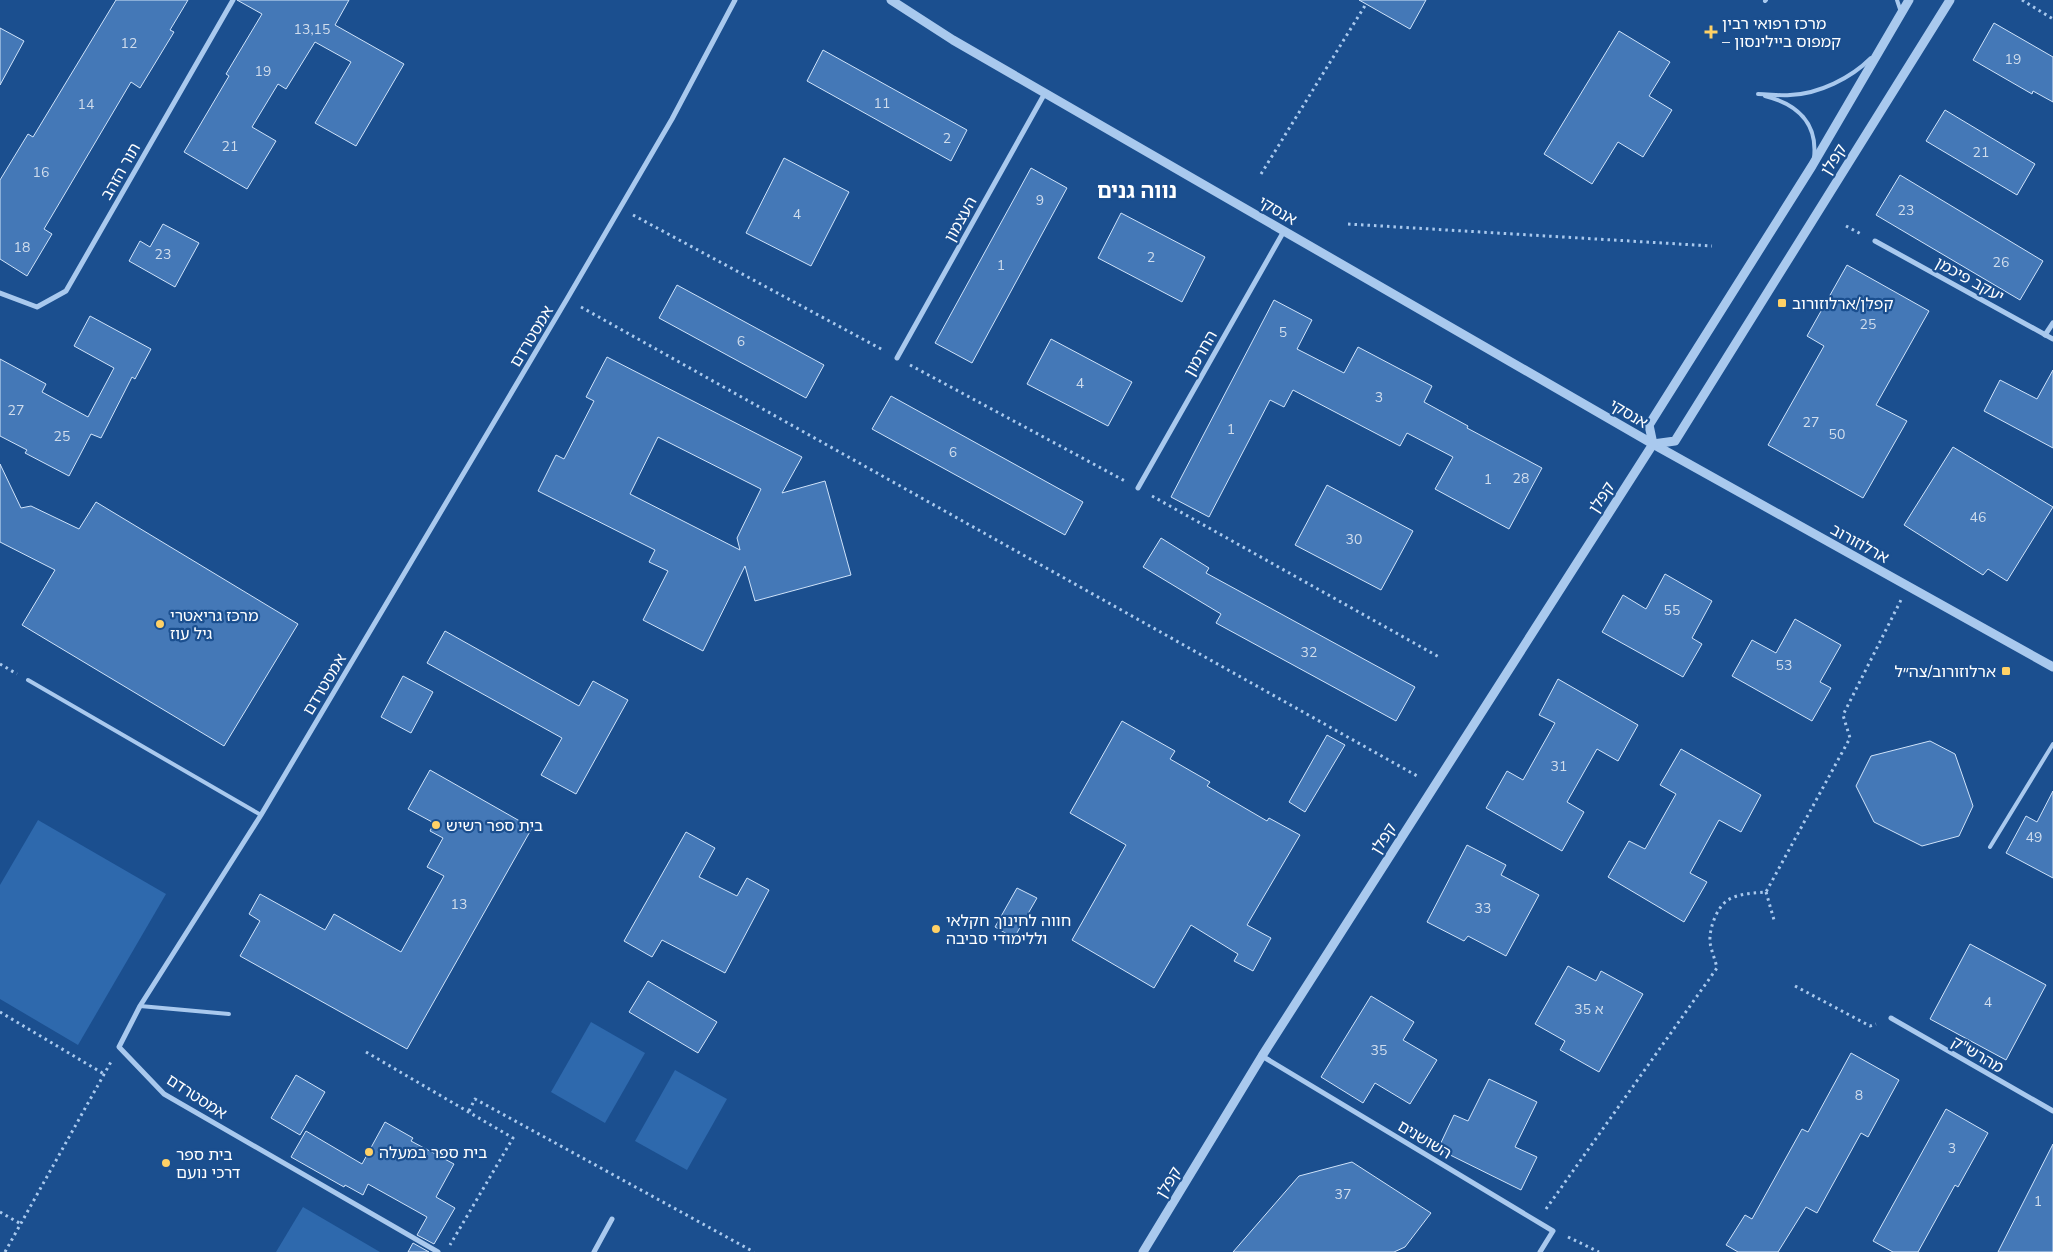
<svg xmlns="http://www.w3.org/2000/svg" width="2053" height="1252" viewBox="0 0 2053 1252" font-family="'Nunito Sans','Noto Sans Hebrew',sans-serif">
<style>
.green{fill:#2e69ad}
.building{fill:#4478b7;stroke:#cfe3fa;fill-rule:evenodd}
.lines{fill:none;stroke-linecap:round;stroke-linejoin:round}
.path{stroke:#a9c9ee;stroke-width:3;stroke-dasharray:2.5 4;stroke-linecap:butt}
.service{stroke:#a9c9ee;stroke-width:4}
.minor{stroke:#a9c9ee;stroke-width:5}
.tertiary{stroke:#a9c9ee;stroke-width:9}
.poi-dot{fill:#ffd166;stroke:#1b4f8f;stroke-width:2}
.labels{text-anchor:middle;stroke-width:4.5;stroke-linejoin:round;paint-order:stroke}
.number-label{font-size:14px;fill:#d0dded}
.poi-label{font-size:16px;fill:#fff;stroke:#1b4f8f;text-anchor:start}
.street-label{font-size:16px;fill:#fff;stroke:#1b4f8f}
.district-label{font-size:21px;font-weight:bold;fill:#fff;stroke:#1b4f8f}
</style>
<rect width="100%" height="100%" fill="#1b4f8f"/>
<!-- green -->
<g class="green">
<path d="M 38,820 L 166,894 L 78,1045 L 0,999 L 0,885 Z"/>
<path d="M 591,1022 L 645,1053 L 605,1123 L 551,1092 Z"/>
<path d="M 675,1070 L 727,1099 L 687,1170 L 635,1141 Z"/>
<path d="M 303,1207 L 380,1252 L 276,1252 Z"/>
</g>
<!-- building -->
<g class="building">
<path d="M 116,0 L 188,0 L 170,30 L 174,32 L 140,88 L 131,82 L 44,229 L 52,234 L 27,276 L 0,259 L 0,180 L 28,134 L 33,137 Z"/>
<path d="M 237,0 L 349,0 L 335,25 L 404,64 L 356,146 L 315,123 L 351,62 L 315,42 L 286,89 L 278,84 L 252,127 L 276,141 L 247,189 L 184,152 L 229,76 L 226,74 L 262,14 Z"/>
<path d="M 1359,0 L 1426,0 L 1410,29 Z"/>
<path d="M 1994,23 L 2053,57 L 2053,102 L 2033,91 L 2032,94 L 1973,60 Z"/>
<path d="M 0,28 L 24,41 L 0,85 Z"/>
<path d="M 1619,31 L 1670,62 L 1649,96 L 1672,110 L 1643,157 L 1618,142 L 1592,184 L 1544,154 Z"/>
<path d="M 823,50 L 967,130 L 951,161 L 807,81 Z"/>
<path d="M 1945,110 L 2035,164 L 2017,195 L 1926,141 Z"/>
<path d="M 784,158 L 849,192 L 811,266 L 746,233 Z"/>
<path d="M 1031,168 L 1067,188 L 972,363 L 935,343 Z"/>
<path d="M 1900,175 L 2043,261 L 2020,300 L 1876,215 Z"/>
<path d="M 1121,213 L 1205,257 L 1182,302 L 1098,258 Z"/>
<path d="M 163,224 L 199,243 L 175,287 L 129,261 L 140,241 L 150,247 Z"/>
<path d="M 1847,265 L 1929,311 L 1876,405 L 1907,421 L 1863,498 L 1768,445 L 1824,346 L 1807,336 Z"/>
<path d="M 677,285 L 824,365 L 806,398 L 659,318 Z"/>
<path d="M 1274,300 L 1312,320 L 1297,349 L 1344,373 L 1358,347 L 1432,386 L 1424,402 L 1468,426 L 1467,428 L 1542,468 L 1509,529 L 1435,489 L 1453,457 L 1407,433 L 1400,446 L 1293,390 L 1284,407 L 1270,400 L 1209,517 L 1171,497 Z"/>
<path d="M 90,316 L 151,349 L 135,379 L 132,377 L 101,438 L 91,434 L 69,476 L 25,453 L 27,450 L 0,436 L 0,359 L 46,384 L 42,392 L 88,417 L 114,368 L 74,346 Z"/>
<path d="M 1051,339 L 1132,382 L 1108,426 L 1027,384 Z"/>
<path d="M 607,357 L 802,457 L 782,493 L 825,481 L 851,575 L 755,601 L 745,566 L 703,651 L 643,620 L 668,571 L 649,562 L 655,550 L 538,491 L 556,455 L 564,459 L 594,401 L 586,397 ZM 658,437 L 761,489 L 737,538 L 740,550 L 630,494 Z"/>
<path d="M 2053,370 L 2053,448 L 1984,411 L 2000,380 L 2037,399 Z"/>
<path d="M 891,396 L 1083,502 L 1065,535 L 872,429 Z"/>
<path d="M 1953,447 L 2053,507 L 2007,581 L 1988,569 L 1983,575 L 1904,525 Z"/>
<path d="M 0,464 L 21,508 L 31,506 L 79,529 L 96,502 L 298,624 L 224,746 L 22,625 L 55,570 L 0,542 Z"/>
<path d="M 1327,485 L 1413,531 L 1381,590 L 1295,545 Z"/>
<path d="M 1161,538 L 1209,568 L 1206,573 L 1415,687 L 1396,721 L 1216,623 L 1221,614 L 1143,567 Z"/>
<path d="M 1665,574 L 1712,601 L 1692,638 L 1702,644 L 1683,677 L 1602,632 L 1623,595 L 1646,609 Z"/>
<path d="M 1795,619 L 1841,645 L 1820,682 L 1831,688 L 1812,721 L 1732,676 L 1752,640 L 1776,653 Z"/>
<path d="M 445,631 L 579,706 L 593,681 L 628,700 L 576,794 L 541,775 L 562,738 L 427,663 Z"/>
<path d="M 403,676 L 433,692 L 411,733 L 381,717 Z"/>
<path d="M 1558,679 L 1638,725 L 1618,761 L 1597,749 L 1567,802 L 1584,812 L 1562,851 L 1486,808 L 1507,771 L 1523,780 L 1555,723 L 1539,715 Z"/>
<path d="M 1122,721 L 1175,751 L 1170,759 L 1210,782 L 1207,786 L 1267,821 L 1269,818 L 1300,835 L 1247,925 L 1271,938 L 1253,971 L 1234,961 L 1238,954 L 1191,925 L 1154,988 L 1072,940 L 1126,845 L 1070,813 Z"/>
<path d="M 1327,735 L 1345,745 L 1305,812 L 1289,802 Z"/>
<path d="M 1930,741 L 1955,754 L 1973,806 L 1959,836 L 1922,846 L 1874,822 L 1856,786 L 1871,756 Z"/>
<path d="M 1681,749 L 1761,795 L 1741,832 L 1719,820 L 1690,873 L 1707,882 L 1684,922 L 1608,877 L 1629,841 L 1645,849 L 1676,794 L 1660,785 Z"/>
<path d="M 430,770 L 532,828 L 407,1049 L 240,956 L 260,921 L 249,914 L 260,894 L 325,930 L 334,914 L 401,952 L 444,876 L 427,867 L 443,838 L 430,831 L 434,823 L 408,809 Z"/>
<path d="M 2053,791 L 2053,878 L 2006,853 L 2026,816 L 2037,822 Z"/>
<path d="M 686,832 L 715,848 L 699,877 L 737,896 L 747,878 L 769,890 L 725,973 L 662,940 L 652,957 L 624,941 Z"/>
<path d="M 1467,845 L 1506,865 L 1501,875 L 1539,895 L 1506,956 L 1468,936 L 1464,941 L 1427,922 Z"/>
<path d="M 1017,888 L 1037,898 L 1014,938 L 995,927 Z"/>
<path d="M 1970,944 L 2046,985 L 2006,1060 L 1930,1019 Z"/>
<path d="M 1568,966 L 1596,981 L 1601,971 L 1643,994 L 1599,1072 L 1560,1050 L 1565,1041 L 1535,1024 Z"/>
<path d="M 648,981 L 717,1022 L 698,1053 L 629,1012 Z"/>
<path d="M 1371,996 L 1414,1022 L 1403,1040 L 1437,1060 L 1410,1104 L 1375,1083 L 1363,1103 L 1321,1077 Z"/>
<path d="M 1851,1053 L 1899,1080 L 1868,1137 L 1861,1133 L 1817,1213 L 1806,1207 L 1778,1252 L 1738,1252 L 1726,1245 L 1745,1215 L 1752,1219 L 1802,1129 L 1808,1132 Z"/>
<path d="M 296,1075 L 325,1092 L 300,1135 L 271,1118 Z"/>
<path d="M 1489,1079 L 1537,1102 L 1515,1147 L 1537,1157 L 1521,1190 L 1438,1149 L 1454,1115 L 1468,1121 Z"/>
<path d="M 1946,1109 L 1988,1133 L 1958,1187 L 1955,1185 L 1918,1252 L 1893,1252 L 1873,1241 Z"/>
<path d="M 385,1122 L 413,1138 L 411,1141 L 454,1164 L 436,1197 L 455,1208 L 434,1244 L 417,1235 L 427,1217 L 368,1184 L 363,1195 L 345,1185 L 344,1187 L 291,1157 L 306,1131 L 362,1164 Z"/>
<path d="M 2053,1144 L 2053,1252 L 1998,1252 Z"/>
<path d="M 1352,1162 L 1431,1213 L 1405,1247 L 1394,1252 L 1233,1252 L 1299,1176 Z"/>
<path d="M 413,1243 L 429,1252 L 408,1252 Z"/>
</g>
<g class="lines">
<!-- path -->
<g class="path">
<path d="M 2022,0 L 2053,19"/>
<path d="M 1261,174 L 1366,4"/>
<path d="M 633,215 L 883,350"/>
<path d="M 1348,224 L 1712,246"/>
<path d="M 1846,226 L 1861,234"/>
<path d="M 581,307 L 1419,777"/>
<path d="M 910,365 L 1125,481"/>
<path d="M 1152,496 L 1439,657"/>
<path d="M 0,664 L 17,674"/>
<path d="M 1766,892 L 1774,920"/>
<path d="M 1795,986 L 1870,1026 L 1876,1024"/>
<path d="M 0,1012 L 104,1074"/>
<path d="M 366,1052 L 513,1138 L 450,1245"/>
<path d="M 469,1111 L 475,1099 L 754,1252"/>
<path d="M 1546,1209 L 1717,968 C 1715,959 1711,950 1710,942 C 1709,928 1717,907 1728,900 C 1739,893 1755,893 1766,892 L 1850,738 L 1843,715 L 1901,600"/>
<path d="M 0,1212 L 21,1224"/>
<path d="M 1568,1237 L 1599,1252"/>
<path d="M 5,1252 L 112,1060"/>
</g>
<!-- service -->
<g class="service">
<path d="M 1897,0 L 1901,12"/>
<path d="M 1765,1 L 1766,0"/>
<path d="M 1758,94 C 1769,94 1780,96 1790,95 C 1819,94 1851,78 1871,58"/>
<path d="M 1765,96 C 1797,104 1818,123 1814,158"/>
<path d="M 28,680 L 261,815"/>
<path d="M 1990,847 L 2053,744"/>
<path d="M 140,1006 L 229,1014"/>
</g>
<!-- minor -->
<g class="minor">
<path d="M 1875,241 L 2053,339"/>
<path d="M 0,293 L 37,307 L 66,291 L 233,0"/>
<path d="M 2045,335 L 2053,323"/>
<path d="M 897,358 L 1045,93"/>
<path d="M 1138,488 L 1284,231"/>
<path d="M 1891,1018 L 2053,1111"/>
<path d="M 1262,1056 L 1553,1231 L 1540,1252"/>
<path d="M 438,1252 L 164,1094 L 119,1047 L 140,1006 L 261,815 L 567,299 L 672,119 L 735,0"/>
<path d="M 594,1252 L 612,1219"/>
</g>
<!-- tertiary -->
<g class="tertiary">
<path d="M 891,0 L 953,40 L 1653,444 L 2053,667"/>
<path d="M 1653,444 L 1675,441 L 1950,0"/>
<path d="M 1143,1252 L 1262,1056 L 1653,444 L 1649,425 L 1812,166 L 1909,0"/>
</g>
</g>
<!-- markers -->
<g class="poi-dot">
<path d="M1708.5 24.5h5v5h5v5h-5v5h-5v-5h-5v-5h5z"/>
<rect x="1777" y="298" width="10" height="10" rx="2.5"/>
<circle cx="160" cy="624" r="5"/>
<rect x="2001" y="666" width="10" height="10" rx="2.5"/>
<circle cx="436" cy="825" r="5"/>
<circle cx="936" cy="929" r="5"/>
<circle cx="369" cy="1152" r="5"/>
<circle cx="166" cy="1163" r="5"/>
</g>
<g class="labels">
<!-- number labels -->
<g class="number-label">
<text x="312" y="34">13,15</text>
<text x="129" y="48">12</text>
<text x="2013" y="64">19</text>
<text x="263" y="76">19</text>
<text x="882" y="108">11</text>
<text x="86" y="109">14</text>
<text x="947" y="143">2</text>
<text x="230" y="151">21</text>
<text x="1981" y="157">21</text>
<text x="41" y="177">16</text>
<text x="1040" y="205">9</text>
<text x="1906" y="215">23</text>
<text x="797" y="219">4</text>
<text x="22" y="252">18</text>
<text x="163" y="259">23</text>
<text x="1151" y="262">2</text>
<text x="2001" y="267">26</text>
<text x="1001" y="270">1</text>
<text x="1868" y="329">25</text>
<text x="1283" y="337">5</text>
<text x="741" y="346">6</text>
<text x="1080" y="388">4</text>
<text x="1379" y="402">3</text>
<text x="16" y="415">27</text>
<text x="1811" y="427">27</text>
<text x="1231" y="434">1</text>
<text x="1837" y="439">50</text>
<text x="62" y="441">25</text>
<text x="953" y="457">6</text>
<text x="1521" y="483">28</text>
<text x="1488" y="484">1</text>
<text x="1978" y="522">46</text>
<text x="1354" y="544">30</text>
<text x="1672" y="615">55</text>
<text x="1309" y="657">32</text>
<text x="1784" y="670">53</text>
<text x="1559" y="771">31</text>
<text x="2034" y="842">49</text>
<text x="459" y="909">13</text>
<text x="1483" y="913">33</text>
<text x="1988" y="1007">4</text>
<text x="1589" y="1014">35 א</text>
<text x="1379" y="1055">35</text>
<text x="1859" y="1100">8</text>
<text x="1952" y="1153">3</text>
<text x="1343" y="1199">37</text>
<text x="2038" y="1206">1</text>
</g>
<!-- poi labels -->
<g class="poi-label">
<text x="1722" y="29">מרכז רפואי רבין<tspan x="1722" dy="18">– קמפוס ביילינסון</tspan></text>
<text x="1792" y="309">קפלן/ארלוזורוב</text>
<text x="170" y="621">מרכז גריאטרי<tspan x="170" dy="18">גיל עוז</tspan></text>
<text x="1996" y="677" text-anchor="end">ארלוזורוב/צה״ל</text>
<text x="446" y="831">בית ספר רשיש</text>
<text x="946" y="926">חווה לחינוך חקלאי<tspan x="946" dy="18">וללימודי סביבה</tspan></text>
<text x="379" y="1158">בית ספר במעלה</text>
<text x="176" y="1160">בית ספר<tspan x="176" dy="18">דרכי נועם</tspan></text>
</g>
<!-- street labels -->
<g class="street-label">
<text transform="translate(1833 159) rotate(-58)" y="6">קפלן</text>
<text transform="translate(120 171) rotate(-60)" y="6">תור הזהב</text>
<text transform="translate(1278 210) rotate(30)" y="6">אנסקי</text>
<text transform="translate(960 219) rotate(-61)" y="6">העצמון</text>
<text transform="translate(1970 279) rotate(29)" y="6">יעקב פיכמן</text>
<text transform="translate(531 336) rotate(-59)" y="6">אמסטרדם</text>
<text transform="translate(1200 353) rotate(-60)" y="6">החרמון</text>
<text transform="translate(1629 413) rotate(30)" y="6">אנסקי</text>
<text transform="translate(1601 497) rotate(-57)" y="6">קפלן</text>
<text transform="translate(1860 543) rotate(29)" y="6">ארלוזורוב</text>
<text transform="translate(324 684) rotate(-59)" y="6">אמסטרדם</text>
<text transform="translate(1383 838) rotate(-58)" y="6">קפלן</text>
<text transform="translate(1978 1054) rotate(30)" y="6">מהרש"ק</text>
<text transform="translate(197 1096) rotate(33)" y="6">אמסטרדם</text>
<text transform="translate(1425 1139) rotate(31)" y="6">השושנים</text>
<text transform="translate(1168 1182) rotate(-59)" y="6">קפלן</text>
</g>
<!-- district labels -->
<g class="district-label">
<text x="1137" y="198">נווה גנים</text>
</g>
</g>
</svg>
